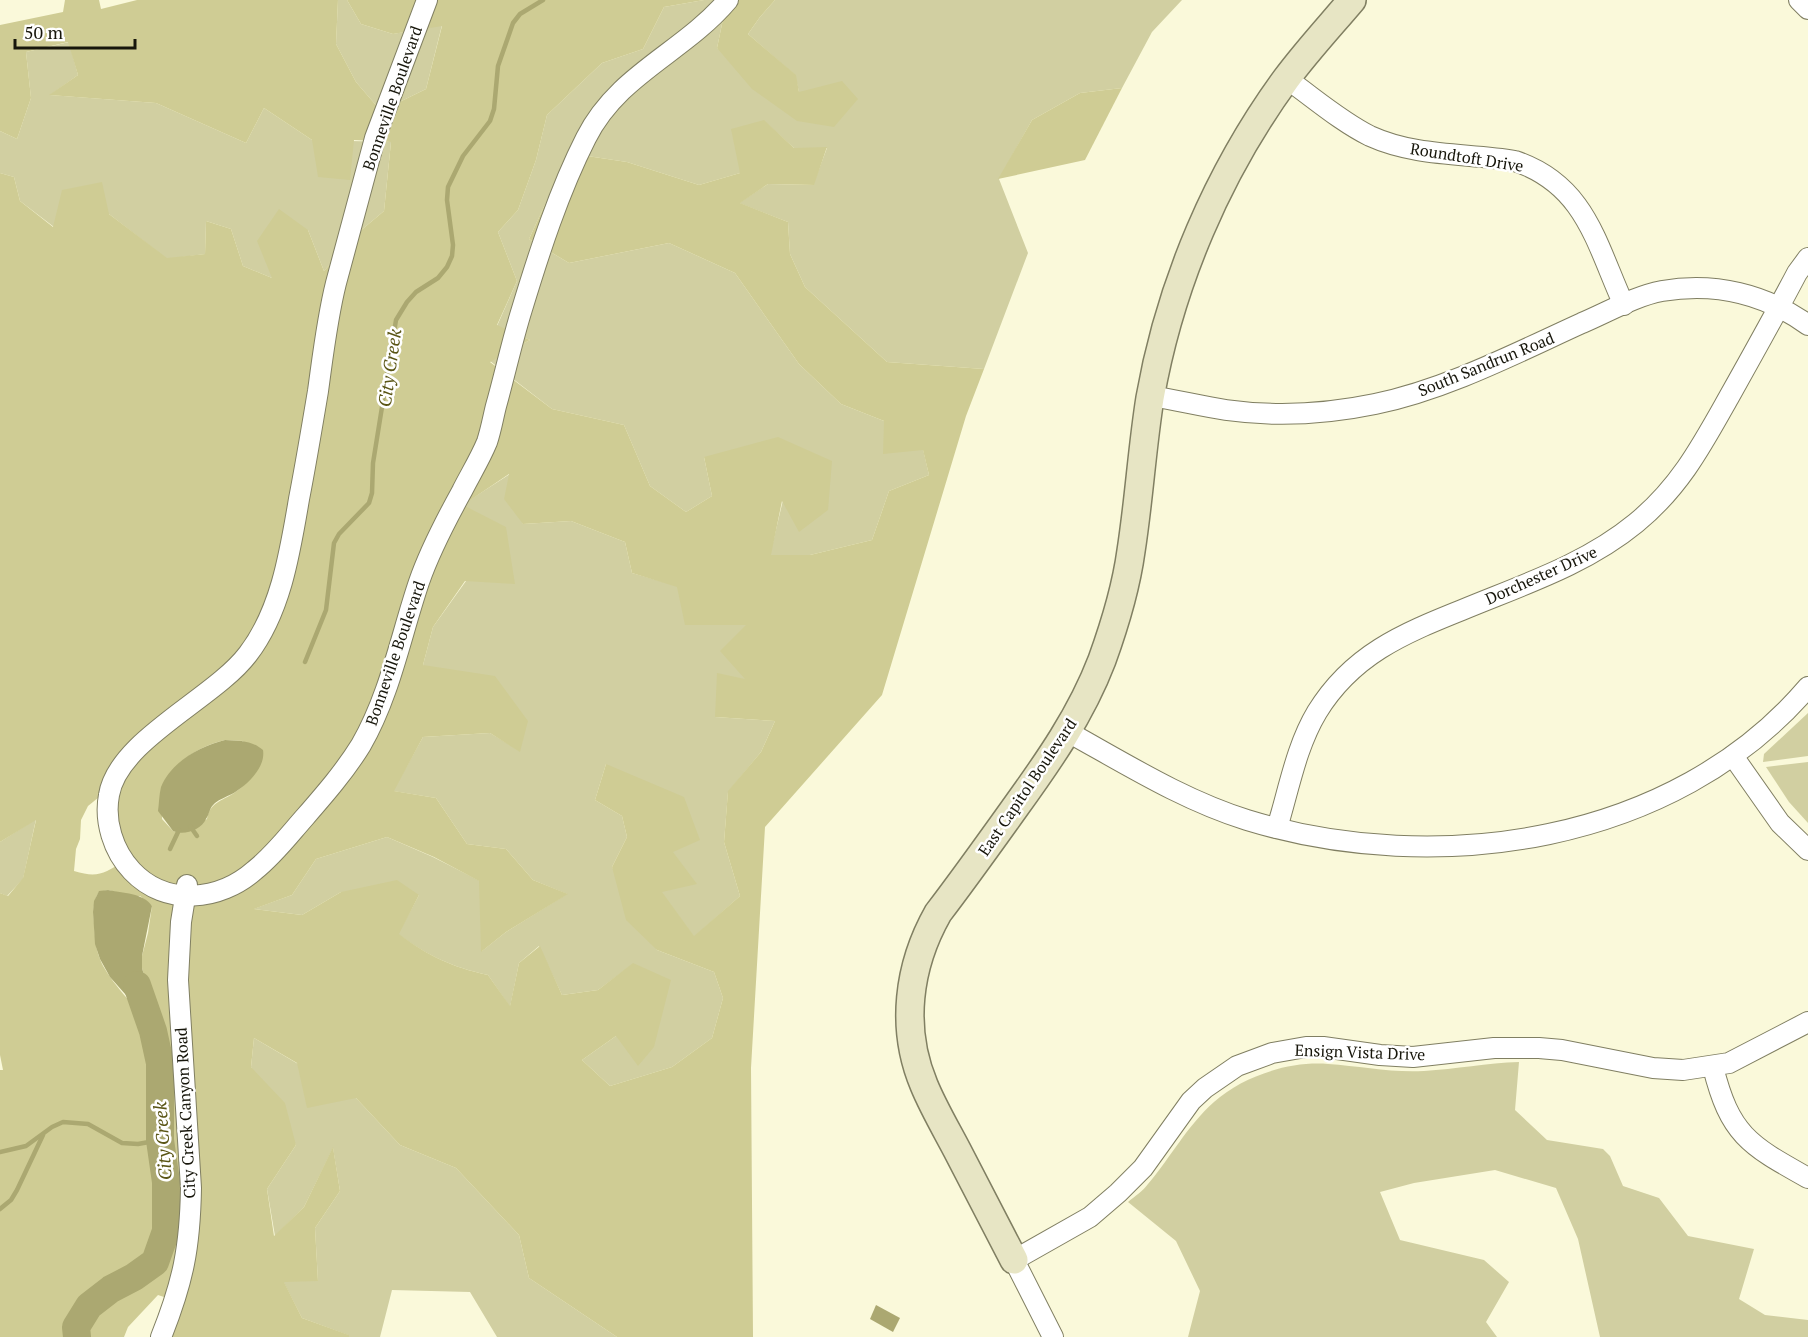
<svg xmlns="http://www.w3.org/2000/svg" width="1808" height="1337" viewBox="0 0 1808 1337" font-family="'PT Serif',serif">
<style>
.green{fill:#d1cfa1}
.forest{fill:#cfcc94;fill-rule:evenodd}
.water{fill:#aba871}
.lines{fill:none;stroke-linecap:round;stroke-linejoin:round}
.stream{stroke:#aba871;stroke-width:4.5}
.river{stroke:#aba871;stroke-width:28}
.street-casing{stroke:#807f62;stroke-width:22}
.secondary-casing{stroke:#807f62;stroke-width:30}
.street{stroke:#fff;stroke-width:20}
.secondary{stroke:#e7e5c4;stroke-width:27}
.labels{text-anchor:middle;stroke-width:5;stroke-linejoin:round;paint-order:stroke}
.street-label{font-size:16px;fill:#17160b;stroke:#fff}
.water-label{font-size:18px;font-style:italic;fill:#5a5515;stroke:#fff}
</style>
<rect width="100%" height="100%" fill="#faf9da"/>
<!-- green -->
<g class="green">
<path d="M 338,0 L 347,0 L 361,24 L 393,34 L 442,25 L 426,89 L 381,111 L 356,82 L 336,44 Z"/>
<path d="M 704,0 L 727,0 L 717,48 L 799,92 L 795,75 L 748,34 L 760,17 L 775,0 L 1182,0 L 1152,32 L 1122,88 L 1080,93 L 1032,120 L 999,179 L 1028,253 L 984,369 L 887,362 L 805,287 L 790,254 L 788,222 L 739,203 L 768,184 L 813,185 L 827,148 L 794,148 L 764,121 L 740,173 L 699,185 L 627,162 L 574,154 L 548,198 L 529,239 L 569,263 L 669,243 L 735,273 L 799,364 L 841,404 L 884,421 L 923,449 L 929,475 L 889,491 L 872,540 L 810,555 L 770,555 L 783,500 L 828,510 L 704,457 L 712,496 L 686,512 L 650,486 L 624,425 L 552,409 L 490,361 L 530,340 L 497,326 L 517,281 L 498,232 L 518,210 L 536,160 L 547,115 L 602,63 L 643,49 L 664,7 Z"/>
<path d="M 69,42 L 78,75 L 50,95 L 156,103 L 246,143 L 264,108 L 312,140 L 391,142 L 384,211 L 359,232 L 324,271 L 308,230 L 272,278 L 243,266 L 231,229 L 206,221 L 205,254 L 167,259 L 109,214 L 54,227 L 20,201 L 14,177 L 0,173 L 0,131 L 17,139 L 31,98 L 26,52 Z"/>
<path d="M 510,474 L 523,524 L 571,521 L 625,542 L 632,573 L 677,586 L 747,625 L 746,679 L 715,717 L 775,721 L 761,752 L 728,792 L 724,842 L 740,896 L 694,937 L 661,892 L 606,764 L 595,800 L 622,816 L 627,837 L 612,867 L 657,950 L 714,972 L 723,998 L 712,1038 L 672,1067 L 610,1086 L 582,1060 L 616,1036 L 633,964 L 598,990 L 562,995 L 539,946 L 519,963 L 510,1007 L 488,975 C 452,967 428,956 398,934 L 419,895 L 341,892 L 302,915 L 253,909 L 292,895 L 316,859 L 387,837 L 433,857 L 480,881 L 482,951 L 506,932 L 567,894 L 533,880 L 506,849 L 467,844 L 436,798 L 393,791 L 423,737 L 490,733 L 520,751 L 423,665 L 433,627 L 466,581 L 462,505 Z"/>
<path d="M 1808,713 L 1808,756 L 1763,762 L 1764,754 Z"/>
<path d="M 1808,762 L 1808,823 L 1789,802 L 1766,767 Z"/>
<path d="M 36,819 L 23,879 L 7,896 L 0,893 L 0,842 Z"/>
<path d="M 254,1038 L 356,1098 L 400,1145 L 456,1168 L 519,1235 L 529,1278 L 617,1337 L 497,1337 L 470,1292 L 392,1290 L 380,1337 L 349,1337 L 348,1335 L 302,1318 L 283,1281 L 318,1281 L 315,1228 L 340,1191 L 333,1148 L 304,1207 L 275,1236 L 267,1189 L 296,1145 L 251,1067 Z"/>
<path d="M 1519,1062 L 1515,1110 L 1547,1140 L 1603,1149 L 1610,1156 L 1623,1186 L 1659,1198 L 1688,1236 L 1754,1249 L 1739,1299 L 1765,1315 L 1808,1320 L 1808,1337 L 1600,1337 L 1578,1239 L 1556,1188 L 1495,1170 L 1414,1183 L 1380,1192 L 1400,1240 L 1484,1260 L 1509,1282 L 1486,1322 L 1497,1337 L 1188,1337 L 1200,1291 L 1176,1241 L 1128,1202 C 1135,1196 1143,1191 1148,1184 C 1171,1157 1187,1126 1214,1102 C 1243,1076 1289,1061 1328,1064 C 1360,1066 1392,1073 1424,1071 C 1456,1069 1487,1063 1519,1062 Z"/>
</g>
<!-- forest -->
<g class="forest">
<path d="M 65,0 L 99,0 L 101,9 L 137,0 L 338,0 L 336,44 L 356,82 L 381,111 L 426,89 L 442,26 L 393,34 L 361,24 L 347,0 L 704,0 L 664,7 L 643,49 L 602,63 L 547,115 L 536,160 L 518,210 L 498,232 L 517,281 L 497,325 L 530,340 L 490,362 L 552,409 L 624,425 L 650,486 L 686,512 L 712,496 L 704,457 L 778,437 L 832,461 L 828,510 L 799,532 L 782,501 L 771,555 L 810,555 L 872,540 L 889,491 L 929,475 L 923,450 L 883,454 L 884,421 L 841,404 L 799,364 L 735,273 L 669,243 L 569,263 L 529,239 L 548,198 L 574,154 L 627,162 L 699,185 L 740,173 L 731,129 L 764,120 L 794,148 L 827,147 L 814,185 L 768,184 L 740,203 L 788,222 L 790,254 L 805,287 L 887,362 L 984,369 L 966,416 L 882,695 L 765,827 L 751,1068 L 753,1337 L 617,1337 L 529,1278 L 519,1235 L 456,1168 L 400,1145 L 356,1098 L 307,1108 L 297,1063 L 254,1038 L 251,1067 L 285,1103 L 296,1145 L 267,1189 L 274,1236 L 304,1207 L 333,1147 L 340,1191 L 315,1228 L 318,1281 L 284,1282 L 302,1318 L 349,1335 L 349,1337 L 171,1337 L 176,1301 L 158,1295 L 128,1327 L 124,1337 L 0,1337 L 0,1070 L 3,1070 L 0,1055 L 0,893 L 8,896 L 23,878 L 36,820 L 0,842 L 0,173 L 14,177 L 20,201 L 53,227 L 62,190 L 102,182 L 109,214 L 167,258 L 205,254 L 206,221 L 231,229 L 243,266 L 272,278 L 257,241 L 279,209 L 308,230 L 324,271 L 359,232 L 384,211 L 391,142 L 354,140 L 350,180 L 318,177 L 312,140 L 264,108 L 246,143 L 156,103 L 49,95 L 78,75 L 68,42 L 26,52 L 31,98 L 17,139 L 0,131 L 0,25 L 63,12 ZM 509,474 L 504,499 L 523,524 L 571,521 L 625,542 L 632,573 L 677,587 L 685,625 L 746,625 L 720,651 L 745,679 L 717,673 L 715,717 L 775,721 L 761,752 L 728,791 L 724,842 L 740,896 L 694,936 L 662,892 L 697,884 L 673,852 L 700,840 L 684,797 L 606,764 L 595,800 L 622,816 L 627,837 L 612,867 L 626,920 L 657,950 L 714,972 L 723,998 L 712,1038 L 672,1067 L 610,1086 L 582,1060 L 616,1036 L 638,1066 L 654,1047 L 671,980 L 633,963 L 598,990 L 562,995 L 540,946 L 519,963 L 510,1006 L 488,975 C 452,967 428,956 399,934 L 419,895 L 397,880 L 341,892 L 302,915 L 254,909 L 292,895 L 316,859 L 387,837 L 434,857 L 479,881 L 481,952 L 506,932 L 568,894 L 533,880 L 506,849 L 467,844 L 436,798 L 394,791 L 423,737 L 490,733 L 520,752 L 528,721 L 495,676 L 423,665 L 433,627 L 465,581 L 515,584 L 506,527 L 463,505 ZM 225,740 L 243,741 L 256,772 C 250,779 243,787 234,793 C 222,801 210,802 207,819 L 179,833 L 173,831 L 162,819 L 162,787 C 175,762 198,746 225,740 ZM 104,793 L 124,861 C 104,874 97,878 74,871 L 76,849 L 80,839 L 81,820 L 88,806 ZM 108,890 L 132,896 L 140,896 L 152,906 L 148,933 L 142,956 L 142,968 L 147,985 L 149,1020 C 135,1009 106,976 100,959 C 95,947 95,935 94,923 C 93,912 93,900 99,892 Z"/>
<path d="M 727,0 L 775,0 L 760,17 L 748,34 L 796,75 L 799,92 L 842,81 L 858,99 L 834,127 L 797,121 L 752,89 L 717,48 Z"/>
<path d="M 1122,88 L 1085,160 L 998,179 L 1032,120 L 1080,93 Z"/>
</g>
<!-- water -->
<g class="water">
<path d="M 225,740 C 240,741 251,740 263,750 C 266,768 246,786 232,794 C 226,797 220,799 215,803 C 209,808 210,813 206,819 C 201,830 184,836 173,831 L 158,811 C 159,804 159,795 161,787 C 171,762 200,746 225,740 Z"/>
<path d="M 108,890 C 122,893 144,893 152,906 L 142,956 L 142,968 L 151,1001 L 149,1021 L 110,977 L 100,959 L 95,944 L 93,912 L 94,901 L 99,891 Z"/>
<path d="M 876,1305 L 900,1318 L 893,1332 L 870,1319 Z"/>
</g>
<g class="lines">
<!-- stream -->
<g class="stream">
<path d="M 305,662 L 326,610 L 334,543 L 339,534 L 369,503 L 372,493 L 373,463 L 396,320 L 407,302 L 416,292 L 438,278 L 447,267 L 452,256 L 453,245 L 447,200 L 448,187 L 463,156 L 490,121 L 494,109 L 498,66 L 513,23 L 520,14 L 543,0"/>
<path d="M 190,826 L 197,836"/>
<path d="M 170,849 L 179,830"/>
<path d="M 0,1152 L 26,1146 L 52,1127 L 63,1122 L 88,1124 L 122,1143 L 138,1144 L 160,1140"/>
<path d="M 0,1209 L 11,1200 L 17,1190 L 43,1135"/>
</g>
<!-- river -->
<path class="river" d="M 77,1337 L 76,1327 L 89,1306 L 111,1289 L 134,1277 L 155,1262 L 166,1231 L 166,1182 L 160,1140 L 160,1063 L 153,1031 L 137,985"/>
<defs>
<g id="street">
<path d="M 427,0 L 375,138 L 336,283 C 327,319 323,355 318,391 C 312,427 306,463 299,499 C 290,552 281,611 248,654 C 214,699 118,740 109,795 C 104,821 113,851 132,871 C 166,907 220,901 255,870 C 274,855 289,835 305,817 C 325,794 345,771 361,745 C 390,695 401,635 419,582 C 430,550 446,520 462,491 C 470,475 480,459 487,442 C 491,430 493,418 496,406 C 505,374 512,341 522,309 C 539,253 559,191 586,138 C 618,74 683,53 728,0"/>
<path d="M 1799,0 L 1808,9"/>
<path d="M 1287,79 C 1314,98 1340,121 1370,136 C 1416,157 1467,153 1515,161 C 1586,185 1596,244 1624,305"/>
<path d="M 1151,396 C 1176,400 1201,406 1226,410 C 1276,417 1327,414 1375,404 C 1447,389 1516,353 1582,323 C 1608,312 1635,296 1662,291 C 1715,282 1765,294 1808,325"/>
<path d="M 1068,732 C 1126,764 1183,800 1247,820 C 1437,878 1674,844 1808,687"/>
<path d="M 1733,756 L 1780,823 L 1808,850"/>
<path d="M 1277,828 C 1289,789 1296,747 1317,712 C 1352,655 1402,634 1462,610 C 1522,585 1585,565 1636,523 C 1680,487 1702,445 1729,397 C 1752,356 1775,315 1797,273 L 1808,258"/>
<path d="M 1713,1067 C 1730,1135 1749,1145 1808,1178"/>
<path d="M 161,1337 C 183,1282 190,1248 191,1188 L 178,980 L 181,922 L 187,885"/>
<path d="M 1053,1337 L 1014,1260 L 1090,1217 L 1118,1193 L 1143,1168 L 1191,1101 L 1205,1088 L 1237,1066 L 1272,1053 L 1306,1047 L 1323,1047 L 1380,1055 L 1413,1057 L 1494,1048 L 1539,1048 L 1562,1050 L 1653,1068 L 1683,1070 L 1729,1063 L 1808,1022"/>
</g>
<path id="secondary" d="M 1014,1260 C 995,1224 976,1187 957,1150 C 946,1129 933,1107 924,1085 C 900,1028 908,966 938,913 C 964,879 989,844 1014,809 C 1048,762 1081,715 1102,660 C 1115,624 1126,588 1131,551 C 1139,500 1142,448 1150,398 C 1170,284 1218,172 1286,79 C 1306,52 1330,26 1352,0"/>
</defs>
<!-- street casing -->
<use href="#street" class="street-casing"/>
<!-- secondary casing -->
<use href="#secondary" class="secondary-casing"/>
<!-- street -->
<use href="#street" class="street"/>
<!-- secondary -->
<use href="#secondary" class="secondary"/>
</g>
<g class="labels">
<!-- street labels -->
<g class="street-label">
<text transform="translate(392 98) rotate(-71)" y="6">Bonneville Boulevard</text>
<text transform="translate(1467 157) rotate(9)" y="6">Roundtoft Drive</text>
<text transform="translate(1486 364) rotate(-22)" y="6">South Sandrun Road</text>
<text transform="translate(1541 575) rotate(-24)" y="6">Dorchester Drive</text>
<text transform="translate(395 653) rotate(-71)" y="6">Bonneville Boulevard</text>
<text transform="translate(1027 787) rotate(-56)" y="6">East Capitol Boulevard</text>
<text transform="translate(1360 1052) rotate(2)" y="6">Ensign Vista Drive</text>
<text transform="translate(185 1113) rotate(-93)" y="6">City Creek Canyon Road</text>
</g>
<!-- water labels -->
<g class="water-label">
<text transform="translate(390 368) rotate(-82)" y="6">City Creek</text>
<text transform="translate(163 1141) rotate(-94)" y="6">City Creek</text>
</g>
</g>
<!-- scale -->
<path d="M15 39v9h120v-9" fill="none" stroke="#17160b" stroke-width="3"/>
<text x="24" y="39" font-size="18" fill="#17160b" stroke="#ffffff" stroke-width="4.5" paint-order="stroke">50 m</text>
</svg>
